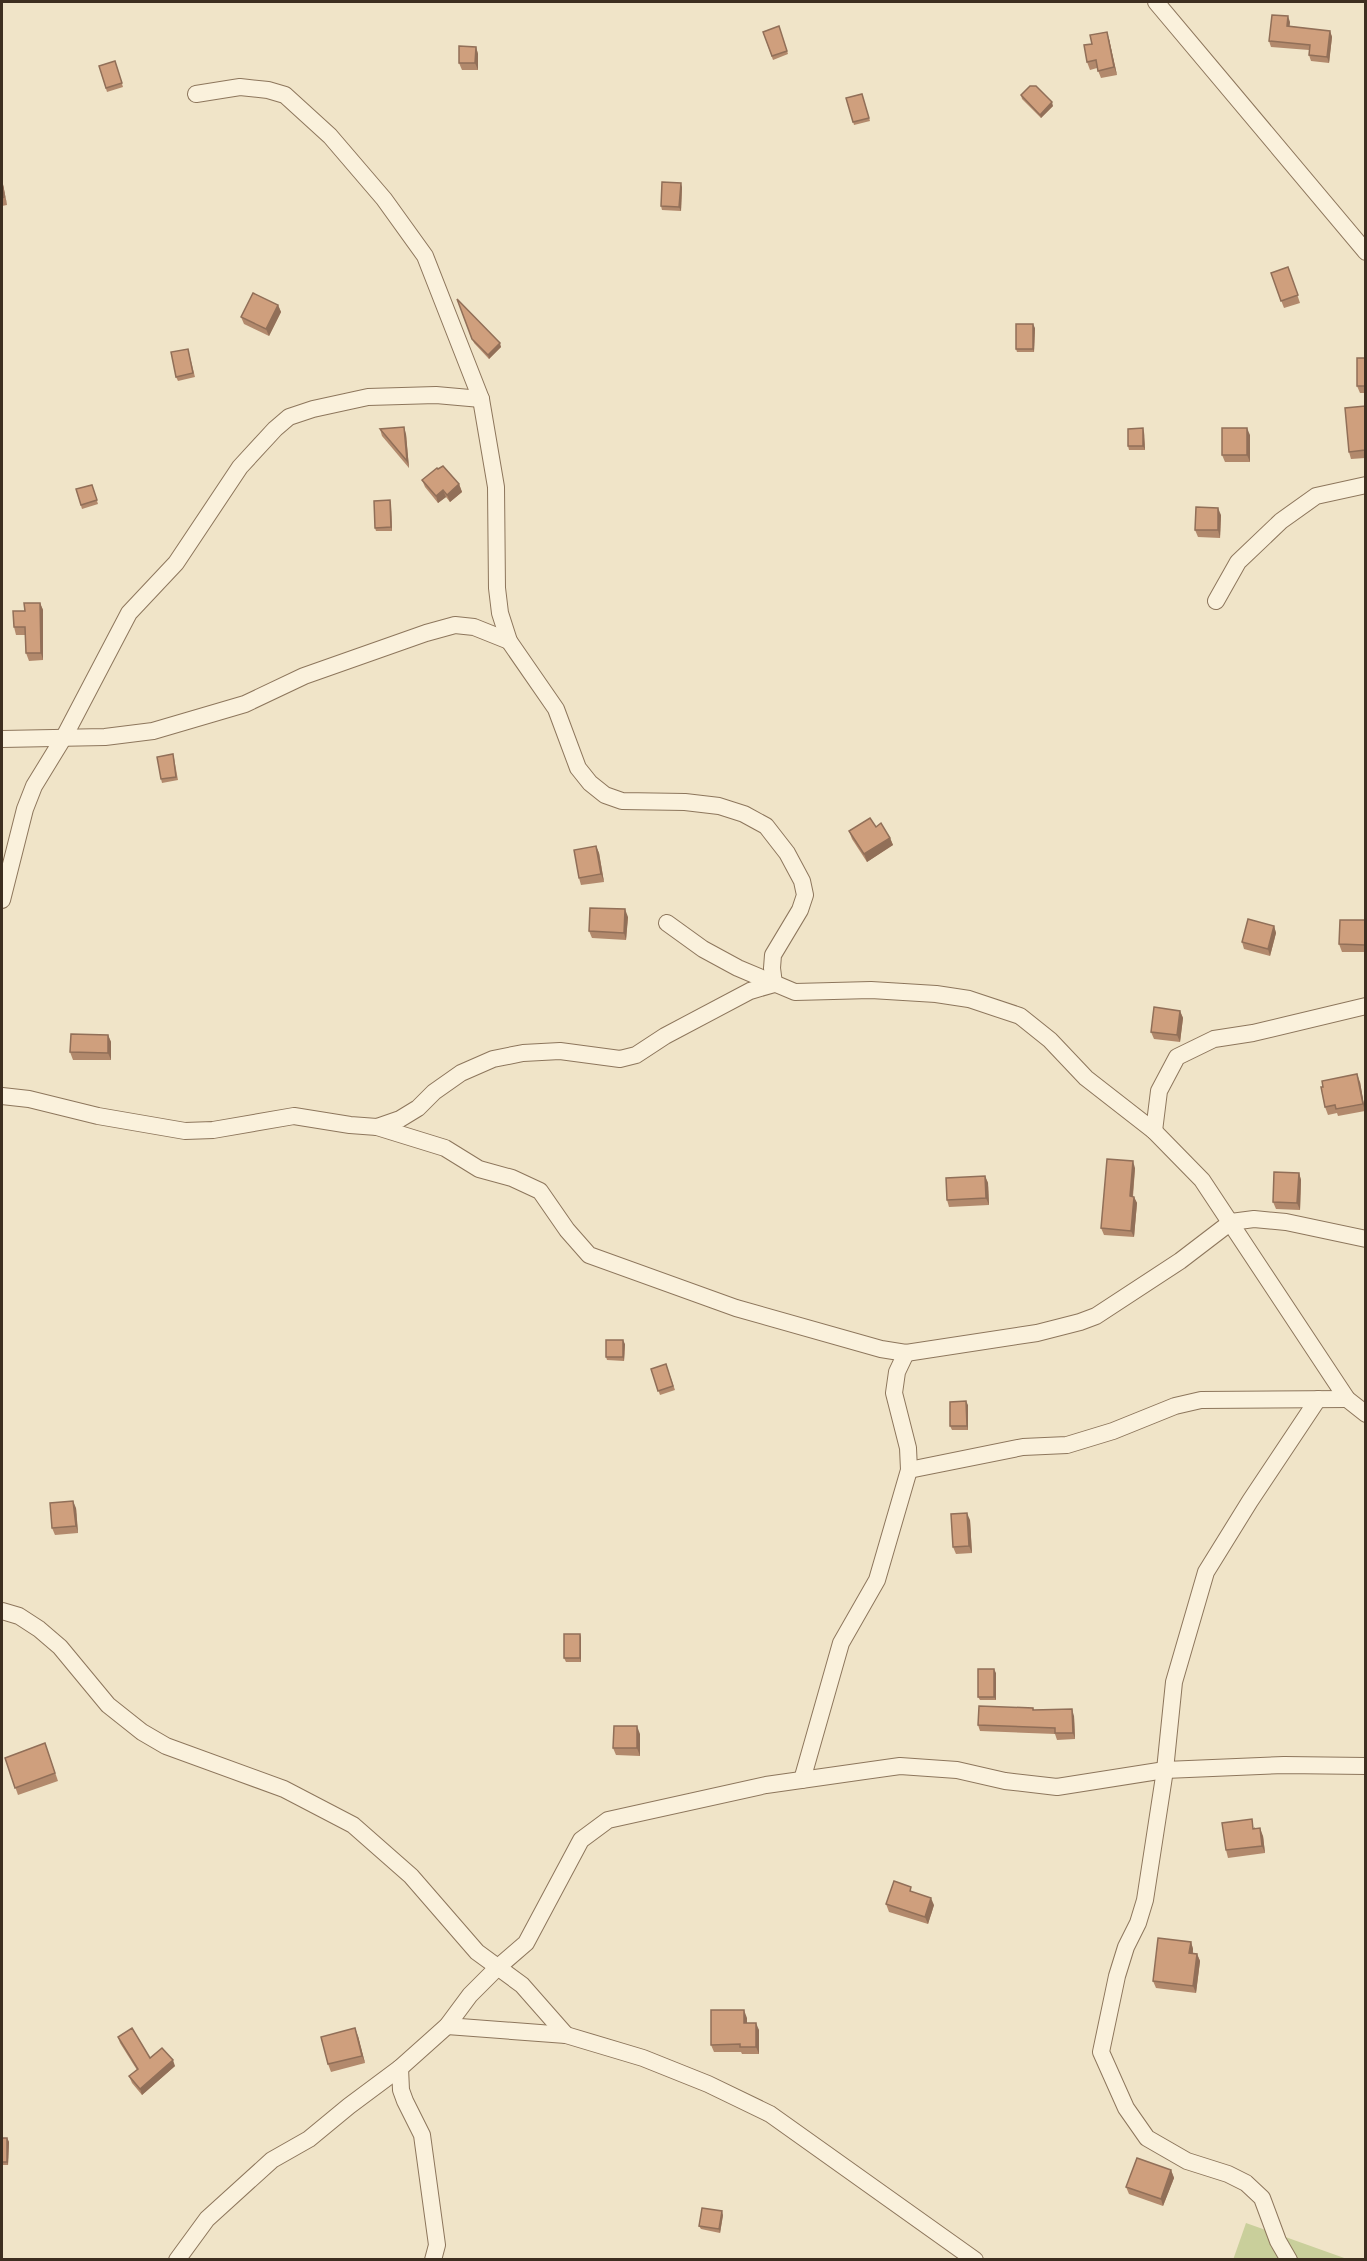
<svg xmlns="http://www.w3.org/2000/svg" width="1367" height="2261" viewBox="0 0 1367 2261" font-family="'Source Serif 4',serif">
<style>
.green{fill:#c9cf9b}
.lines{fill:none;stroke-linecap:round;stroke-linejoin:round}
.street-casing{stroke:#8d765c;stroke-width:18}
.street{stroke:#faf1dc;stroke-width:16}
.wall{fill:#b2896c}
.shaded-wall{fill:#916f58}
.building{fill:#cf9f7d;stroke:#916f58;stroke-width:1.5}
</style>
<rect width="100%" height="100%" fill="#f0e4c8"/>
<!-- green -->
<path class="green" d="M 1246,2223 L 1347,2259 L 1233,2260 Z"/>
<g class="lines">
<defs>
<g id="street">
<path d="M 1156,2 L 1366,252"/>
<path d="M 1216,601 L 1238,562 L 1281,521 L 1316,496 L 1366,485"/>
<path d="M 2,739 L 105,737 L 153,731 L 245,704 L 304,676 L 426,633 L 455,625 L 474,627 L 509,641"/>
<path d="M 2,900 L 25,809 L 34,786 L 64,737 L 129,613 L 176,563 L 240,467 L 275,429 L 289,417 L 313,409 L 368,397 L 436,395 L 481,399"/>
<path d="M 667,923 L 703,949 L 738,968 L 795,992 L 871,990 L 936,994 L 969,999 L 1020,1016 L 1050,1040 L 1086,1078 L 1154,1131 L 1202,1180 L 1347,1399 L 1366,1414"/>
<path d="M 2,1096 L 29,1099 L 98,1116 L 185,1131 L 213,1130 L 294,1116 L 350,1125 L 377,1127 L 400,1119 L 418,1108 L 434,1092 L 461,1073 L 493,1059 L 523,1053 L 560,1051 L 620,1059 L 636,1055 L 665,1036 L 750,991 L 774,984 L 772,968 L 773,955 L 800,910 L 805,895 L 802,881 L 787,853 L 766,826 L 744,814 L 719,806 L 685,802 L 622,801 L 605,795 L 590,783 L 578,768 L 556,709 L 509,641 L 500,613 L 497,588 L 496,487 L 481,399 L 425,256 L 384,199 L 330,136 L 285,95 L 268,90 L 240,87 L 196,94"/>
<path d="M 377,1127 L 445,1148 L 479,1169 L 512,1178 L 540,1191 L 567,1230 L 589,1255 L 736,1308 L 881,1349 L 906,1353 L 1037,1333 L 1080,1322 L 1096,1316 L 1180,1261 L 1231,1222 L 1254,1219 L 1286,1222 L 1366,1239"/>
<path d="M 1154,1131 L 1159,1091 L 1177,1057 L 1214,1039 L 1253,1033 L 1366,1006"/>
<path d="M 909,1470 L 1023,1447 L 1067,1445 L 1113,1431 L 1175,1406 L 1201,1400 L 1347,1399"/>
<path d="M 2,1611 L 19,1616 L 39,1629 L 60,1647 L 108,1705 L 142,1732 L 166,1746 L 284,1789 L 353,1825 L 411,1876 L 477,1952 L 522,1985 L 566,2035"/>
<path d="M 802,1780 L 841,1643 L 877,1580 L 909,1470 L 908,1448 L 894,1393 L 897,1372 L 906,1353"/>
<path d="M 447,2026 L 566,2035 L 643,2058 L 708,2084 L 770,2114 L 975,2260"/>
<path d="M 400,2068 L 401,2090 L 405,2101 L 422,2135 L 437,2245 L 433,2260"/>
<path d="M 177,2260 L 207,2219 L 272,2160 L 309,2139 L 349,2106 L 400,2068 L 447,2026 L 470,1995 L 497,1968 L 526,1943 L 581,1840 L 608,1820 L 766,1785 L 900,1766 L 957,1770 L 1005,1781 L 1057,1787 L 1165,1770 L 1284,1765 L 1366,1766"/>
<path d="M 1289,2260 L 1278,2241 L 1262,2198 L 1246,2183 L 1228,2174 L 1187,2161 L 1147,2138 L 1126,2108 L 1101,2052 L 1117,1976 L 1126,1947 L 1138,1923 L 1145,1900 L 1165,1770 L 1174,1682 L 1206,1572 L 1250,1501 L 1318,1399"/>
</g>
</defs>
<!-- street casing -->
<use href="#street" class="street-casing"/>
<!-- street -->
<use href="#street" class="street"/>
</g>
<!-- wall -->
<g class="wall">
<path d="M 1290,22 L 1289,26 L 1330,31 L 1332,37 L 1329,63 L 1311,61 L 1309,55 L 1309,50 L 1271,47 L 1269,41 Z"/>
<path d="M 779,26 L 788,54 L 773,60 L 763,32 Z"/>
<path d="M 1109,39 L 1117,75 L 1101,78 L 1097,68 L 1090,70 L 1087,62 L 1092,44 Z"/>
<path d="M 476,47 L 478,54 L 478,70 L 462,70 L 459,63 Z"/>
<path d="M 115,61 L 123,87 L 107,92 L 99,66 Z"/>
<path d="M 862,94 L 870,121 L 854,125 L 846,98 Z"/>
<path d="M 1021,95 L 1053,106 L 1041,118 L 1022,99 Z"/>
<path d="M 2,179 L 7,205 L 2,206 Z"/>
<path d="M 682,187 L 681,211 L 662,210 L 661,206 Z"/>
<path d="M 1288,267 L 1300,303 L 1284,308 L 1271,273 Z"/>
<path d="M 457,299 L 501,347 L 489,359 L 474,343 Z"/>
<path d="M 278,305 L 281,312 L 269,336 L 244,324 L 241,317 Z"/>
<path d="M 1035,328 L 1034,352 L 1017,352 L 1016,349 Z"/>
<path d="M 188,349 L 195,377 L 178,381 L 176,377 Z"/>
<path d="M 1365,358 L 1365,393 L 1360,393 L 1357,386 Z"/>
<path d="M 1365,406 L 1365,458 L 1351,459 L 1349,452 Z"/>
<path d="M 380,429 L 406,434 L 409,468 L 382,436 Z"/>
<path d="M 1144,432 L 1145,450 L 1129,450 L 1128,446 Z"/>
<path d="M 1250,435 L 1250,462 L 1225,462 L 1222,455 Z"/>
<path d="M 422,480 L 459,484 L 462,492 L 450,502 L 446,497 L 438,503 L 425,487 Z"/>
<path d="M 92,485 L 98,504 L 82,509 L 76,489 Z"/>
<path d="M 390,500 L 391,504 L 392,531 L 376,531 L 375,528 Z"/>
<path d="M 1221,515 L 1220,538 L 1198,537 L 1195,530 Z"/>
<path d="M 40,603 L 43,610 L 43,660 L 29,661 L 26,653 L 26,635 L 16,635 L 14,627 L 25,611 Z"/>
<path d="M 174,758 L 178,780 L 162,783 L 161,779 Z"/>
<path d="M 876,827 L 890,838 L 893,845 L 867,862 L 852,839 L 849,831 Z"/>
<path d="M 596,846 L 599,853 L 604,882 L 581,885 L 579,878 Z"/>
<path d="M 628,917 L 626,940 L 592,938 L 589,931 Z"/>
<path d="M 1365,920 L 1365,952 L 1342,952 L 1339,944 Z"/>
<path d="M 1274,926 L 1276,933 L 1270,956 L 1244,949 L 1242,942 Z"/>
<path d="M 1180,1011 L 1183,1018 L 1180,1042 L 1154,1039 L 1151,1032 Z"/>
<path d="M 108,1035 L 111,1042 L 111,1060 L 73,1060 L 70,1052 Z"/>
<path d="M 1360,1082 L 1365,1111 L 1338,1116 L 1337,1113 L 1328,1115 L 1325,1107 Z"/>
<path d="M 1135,1168 L 1133,1197 L 1134,1197 L 1137,1203 L 1134,1237 L 1104,1235 L 1101,1228 Z"/>
<path d="M 1299,1173 L 1301,1180 L 1300,1210 L 1276,1209 L 1273,1202 Z"/>
<path d="M 985,1176 L 988,1183 L 989,1205 L 949,1207 L 947,1200 Z"/>
<path d="M 625,1344 L 624,1361 L 607,1360 L 606,1357 Z"/>
<path d="M 666,1364 L 675,1390 L 660,1395 L 651,1369 Z"/>
<path d="M 968,1405 L 968,1430 L 952,1430 L 950,1426 Z"/>
<path d="M 76,1508 L 78,1533 L 55,1535 L 52,1528 Z"/>
<path d="M 970,1520 L 972,1553 L 956,1554 L 953,1547 Z"/>
<path d="M 580,1634 L 581,1638 L 581,1662 L 566,1662 L 564,1658 Z"/>
<path d="M 996,1673 L 996,1700 L 980,1700 L 978,1697 Z"/>
<path d="M 1033,1708 L 1034,1710 L 1074,1716 L 1075,1739 L 1057,1740 L 1055,1734 L 980,1731 L 978,1725 Z"/>
<path d="M 640,1734 L 640,1756 L 616,1755 L 613,1748 Z"/>
<path d="M 45,1743 L 58,1781 L 18,1795 L 5,1758 Z"/>
<path d="M 1255,1827 L 1255,1829 L 1263,1836 L 1265,1853 L 1228,1858 L 1226,1850 Z"/>
<path d="M 886,1904 L 934,1905 L 928,1924 L 889,1912 Z"/>
<path d="M 1191,1942 L 1193,1949 L 1193,1953 L 1197,1954 L 1200,1961 L 1196,1993 L 1156,1988 L 1153,1981 Z"/>
<path d="M 747,2018 L 747,2023 L 759,2030 L 759,2054 L 742,2054 L 741,2052 L 714,2052 L 711,2045 Z"/>
<path d="M 358,2036 L 365,2063 L 331,2072 L 328,2064 Z"/>
<path d="M 118,2037 L 150,2058 L 175,2066 L 142,2095 L 132,2083 L 129,2076 L 137,2070 L 120,2043 Z"/>
<path d="M 2,2138 L 7,2138 L 9,2142 L 8,2165 L 2,2165 Z"/>
<path d="M 1171,2170 L 1174,2178 L 1163,2206 L 1129,2194 L 1126,2187 Z"/>
<path d="M 723,2215 L 720,2233 L 701,2229 L 699,2226 Z"/>
</g>
<!-- shaded-wall -->
<g class="shaded-wall">
<path d="M 1288,16 L 1290,22 L 1289,32 L 1287,26 Z"/>
<path d="M 1330,31 L 1332,37 L 1329,63 L 1327,57 Z"/>
<path d="M 1107,32 L 1109,39 L 1117,75 L 1114,67 Z"/>
<path d="M 476,47 L 478,54 L 478,70 L 475,63 Z"/>
<path d="M 1052,102 L 1053,106 L 1041,118 L 1040,115 Z"/>
<path d="M 2,179 L 7,205 L 2,184 Z"/>
<path d="M 681,183 L 682,187 L 681,211 L 679,207 Z"/>
<path d="M 278,305 L 281,312 L 269,336 L 266,329 Z"/>
<path d="M 1033,324 L 1035,328 L 1034,352 L 1033,349 Z"/>
<path d="M 500,343 L 501,347 L 489,359 L 488,355 Z"/>
<path d="M 404,427 L 406,434 L 409,468 L 407,461 Z"/>
<path d="M 1143,428 L 1144,432 L 1145,450 L 1143,446 Z"/>
<path d="M 1247,428 L 1250,435 L 1250,462 L 1247,455 Z"/>
<path d="M 459,484 L 462,492 L 450,502 L 447,495 Z"/>
<path d="M 443,490 L 446,497 L 438,503 L 436,496 Z"/>
<path d="M 390,500 L 391,504 L 392,531 L 391,527 Z"/>
<path d="M 1218,508 L 1221,515 L 1220,538 L 1218,530 Z"/>
<path d="M 40,603 L 43,610 L 43,660 L 41,653 Z"/>
<path d="M 890,838 L 893,845 L 867,862 L 864,854 Z"/>
<path d="M 596,846 L 599,853 L 604,882 L 601,874 Z"/>
<path d="M 625,909 L 628,917 L 626,940 L 624,933 Z"/>
<path d="M 1274,926 L 1276,933 L 1270,956 L 1268,949 Z"/>
<path d="M 1180,1011 L 1183,1018 L 1180,1042 L 1177,1035 Z"/>
<path d="M 108,1035 L 111,1042 L 111,1060 L 108,1053 Z"/>
<path d="M 1357,1074 L 1360,1082 L 1365,1111 L 1363,1104 Z"/>
<path d="M 1133,1161 L 1135,1168 L 1132,1203 L 1130,1196 Z"/>
<path d="M 1299,1173 L 1301,1180 L 1300,1210 L 1297,1203 Z"/>
<path d="M 985,1176 L 988,1183 L 989,1205 L 986,1198 Z"/>
<path d="M 1134,1197 L 1137,1203 L 1134,1237 L 1131,1231 Z"/>
<path d="M 623,1340 L 625,1344 L 624,1361 L 623,1357 Z"/>
<path d="M 966,1401 L 968,1405 L 968,1430 L 967,1426 Z"/>
<path d="M 73,1501 L 76,1508 L 78,1533 L 76,1526 Z"/>
<path d="M 967,1513 L 970,1520 L 972,1553 L 969,1546 Z"/>
<path d="M 580,1634 L 581,1638 L 581,1662 L 580,1658 Z"/>
<path d="M 994,1669 L 996,1673 L 996,1700 L 994,1697 Z"/>
<path d="M 1072,1709 L 1074,1716 L 1075,1739 L 1073,1733 Z"/>
<path d="M 637,1726 L 640,1734 L 640,1756 L 637,1748 Z"/>
<path d="M 1260,1828 L 1263,1836 L 1265,1853 L 1262,1846 Z"/>
<path d="M 931,1898 L 934,1905 L 928,1924 L 925,1917 Z"/>
<path d="M 1191,1942 L 1193,1949 L 1192,1960 L 1189,1953 Z"/>
<path d="M 1197,1954 L 1200,1961 L 1196,1993 L 1193,1986 Z"/>
<path d="M 744,2010 L 747,2018 L 747,2030 L 744,2023 Z"/>
<path d="M 756,2023 L 759,2030 L 759,2054 L 756,2047 Z"/>
<path d="M 355,2028 L 358,2036 L 365,2063 L 362,2056 Z"/>
<path d="M 173,2060 L 175,2066 L 142,2095 L 140,2089 Z"/>
<path d="M 7,2138 L 9,2142 L 8,2165 L 7,2162 Z"/>
<path d="M 1171,2170 L 1174,2178 L 1163,2206 L 1161,2199 Z"/>
<path d="M 722,2211 L 723,2215 L 720,2233 L 719,2229 Z"/>
</g>
<!-- building -->
<g class="building">
<path d="M 1272,15 L 1288,16 L 1287,26 L 1330,31 L 1327,57 L 1309,55 L 1310,45 L 1269,41 Z"/>
<path d="M 779,26 L 787,51 L 772,56 L 763,32 Z"/>
<path d="M 1107,32 L 1114,67 L 1098,71 L 1096,60 L 1087,62 L 1084,45 L 1092,44 L 1090,35 Z"/>
<path d="M 459,46 L 476,47 L 475,63 L 459,63 Z"/>
<path d="M 115,61 L 122,83 L 106,88 L 99,66 Z"/>
<path d="M 1030,86 L 1036,86 L 1052,102 L 1040,115 L 1021,95 Z"/>
<path d="M 862,94 L 869,118 L 853,122 L 846,98 Z"/>
<path d="M 662,182 L 681,183 L 679,207 L 661,206 Z"/>
<path d="M 2,184 L 4,197 L 2,198 Z"/>
<path d="M 1288,267 L 1298,295 L 1281,301 L 1271,273 Z"/>
<path d="M 253,293 L 278,305 L 266,329 L 241,317 Z"/>
<path d="M 457,299 L 500,343 L 488,355 L 472,339 Z"/>
<rect x="1016" y="324" width="17" height="25"/>
<path d="M 188,349 L 193,373 L 176,377 L 171,352 Z"/>
<rect x="1357" y="358" width="8" height="28"/>
<path d="M 1365,406 L 1365,450 L 1349,452 L 1345,408 Z"/>
<path d="M 404,427 L 407,461 L 380,429 Z"/>
<path d="M 1143,428 L 1143,446 L 1128,446 L 1128,429 Z"/>
<rect x="1222" y="428" width="25" height="27"/>
<path d="M 443,466 L 459,484 L 447,495 L 443,490 L 436,496 L 422,480 L 437,468 L 438,469 Z"/>
<path d="M 92,485 L 97,500 L 81,505 L 76,489 Z"/>
<path d="M 390,500 L 391,527 L 375,528 L 374,501 Z"/>
<path d="M 1196,507 L 1218,508 L 1218,530 L 1195,530 Z"/>
<path d="M 24,603 L 40,603 L 41,653 L 26,653 L 25,627 L 14,627 L 13,611 L 25,611 Z"/>
<path d="M 173,754 L 176,777 L 161,779 L 157,757 Z"/>
<path d="M 870,818 L 876,827 L 881,823 L 890,838 L 864,854 L 849,831 Z"/>
<path d="M 596,846 L 601,874 L 579,878 L 574,850 Z"/>
<path d="M 590,908 L 625,909 L 624,933 L 589,931 Z"/>
<path d="M 1248,919 L 1274,926 L 1268,949 L 1242,942 Z"/>
<path d="M 1340,920 L 1365,920 L 1365,945 L 1339,944 Z"/>
<path d="M 1154,1007 L 1180,1011 L 1177,1035 L 1151,1032 Z"/>
<path d="M 71,1034 L 108,1035 L 108,1053 L 70,1052 Z"/>
<path d="M 1357,1074 L 1363,1104 L 1336,1109 L 1335,1105 L 1325,1107 L 1321,1087 L 1323,1087 L 1322,1081 Z"/>
<path d="M 1107,1159 L 1133,1161 L 1130,1196 L 1134,1197 L 1131,1231 L 1101,1228 Z"/>
<path d="M 1274,1172 L 1299,1173 L 1297,1203 L 1273,1202 Z"/>
<path d="M 985,1176 L 986,1198 L 947,1200 L 946,1178 Z"/>
<rect x="606" y="1340" width="17" height="17"/>
<path d="M 666,1364 L 673,1386 L 658,1391 L 651,1369 Z"/>
<path d="M 966,1401 L 967,1426 L 950,1426 L 950,1402 Z"/>
<path d="M 73,1501 L 76,1526 L 52,1528 L 50,1503 Z"/>
<path d="M 967,1513 L 969,1546 L 953,1547 L 951,1514 Z"/>
<rect x="564" y="1634" width="16" height="24"/>
<rect x="978" y="1669" width="16" height="28"/>
<path d="M 979,1706 L 1033,1708 L 1033,1710 L 1072,1709 L 1073,1733 L 1055,1733 L 1055,1728 L 978,1725 Z"/>
<path d="M 614,1726 L 637,1726 L 637,1748 L 613,1748 Z"/>
<path d="M 45,1743 L 55,1773 L 15,1788 L 5,1758 Z"/>
<path d="M 1252,1819 L 1253,1829 L 1260,1828 L 1262,1846 L 1226,1850 L 1222,1823 Z"/>
<path d="M 894,1881 L 911,1887 L 910,1891 L 931,1898 L 925,1917 L 886,1904 Z"/>
<path d="M 1158,1938 L 1191,1942 L 1189,1953 L 1197,1954 L 1193,1986 L 1153,1981 Z"/>
<path d="M 711,2010 L 744,2010 L 744,2023 L 756,2023 L 756,2047 L 740,2047 L 740,2044 L 711,2045 Z"/>
<path d="M 132,2028 L 150,2058 L 162,2048 L 173,2060 L 140,2089 L 129,2076 L 138,2069 L 118,2037 Z"/>
<path d="M 355,2028 L 362,2056 L 328,2064 L 321,2037 Z"/>
<rect x="2" y="2138" width="5" height="24"/>
<path d="M 1137,2158 L 1171,2170 L 1161,2199 L 1126,2187 Z"/>
<path d="M 702,2208 L 722,2211 L 719,2229 L 699,2226 Z"/>
</g>
<!-- border -->
<rect width="1367" height="2261" fill="none" stroke="#3d2e20" stroke-width="6"/>
</svg>
